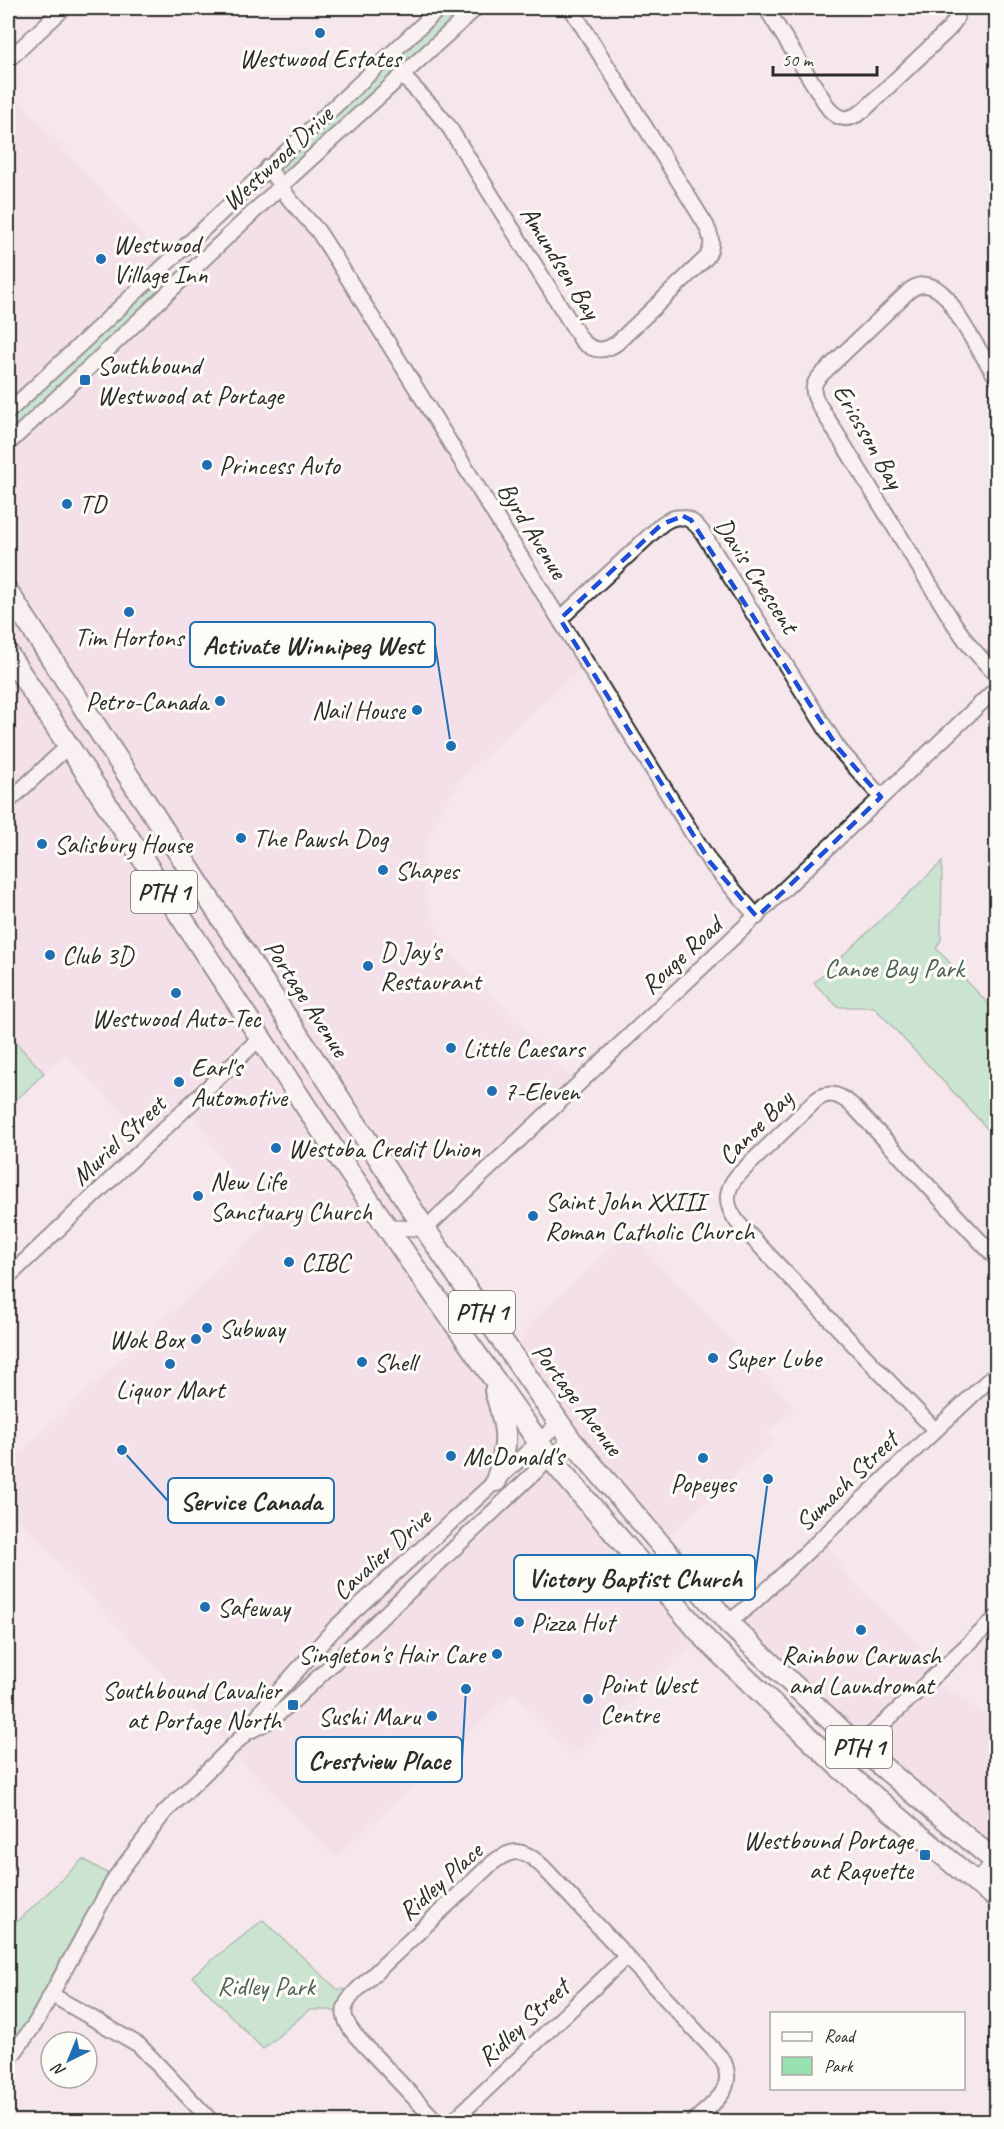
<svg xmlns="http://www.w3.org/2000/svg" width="1004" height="2129" viewBox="0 0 1004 2129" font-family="Caveat,sans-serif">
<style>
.built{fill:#f1d8e5}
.green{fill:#97e0b0;stroke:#61866e;stroke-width:1.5}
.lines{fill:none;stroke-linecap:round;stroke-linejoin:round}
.minor-casing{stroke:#2b2b2b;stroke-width:18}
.highway-casing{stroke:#2b2b2b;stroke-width:24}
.minor{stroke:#fdfcf7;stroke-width:14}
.highway{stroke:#fdfcf7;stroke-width:20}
.marked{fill:none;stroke:#1d4ed8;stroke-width:4.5;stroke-dasharray:12 8;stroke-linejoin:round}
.poi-dot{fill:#1f6fb2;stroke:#fdfcf7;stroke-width:2}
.labels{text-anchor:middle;stroke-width:6;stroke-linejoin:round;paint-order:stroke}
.shield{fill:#fdfcf7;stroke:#6a6a68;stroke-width:1.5}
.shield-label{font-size:24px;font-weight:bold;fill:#2b2b2b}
.poi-label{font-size:26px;fill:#2b2b2b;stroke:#fdfcf7;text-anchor:start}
.street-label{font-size:26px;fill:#2b2b2b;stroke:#fdfcf7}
.park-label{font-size:26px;fill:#4b6153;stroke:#fdfcf7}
.leader{fill:none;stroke:#1f6fb2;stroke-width:2}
.callout-dot{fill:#1f6fb2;stroke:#fdfcf7;stroke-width:2}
.callout{fill:#fdfcf7;stroke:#1f6fb2;stroke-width:2}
.callout-label{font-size:27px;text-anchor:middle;font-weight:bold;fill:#2b2b2b}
</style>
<rect width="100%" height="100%" fill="#f6e7ec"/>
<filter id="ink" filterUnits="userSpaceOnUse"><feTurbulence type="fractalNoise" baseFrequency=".0167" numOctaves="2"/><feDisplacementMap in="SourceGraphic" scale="12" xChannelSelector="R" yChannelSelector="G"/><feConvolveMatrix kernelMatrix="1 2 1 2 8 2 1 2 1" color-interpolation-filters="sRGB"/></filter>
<g filter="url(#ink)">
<!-- built -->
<g class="built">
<path d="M 8,89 L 167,261 L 8,412 Z"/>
<path d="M 281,186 L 311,223 L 588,666 L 553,694 L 461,779 L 442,809 L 426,847 L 423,868 L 425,890 L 430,913 L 448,950 L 578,1085 L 425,1229 L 388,1227 L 538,1442 L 703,1636 L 690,1646 L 574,1757 L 513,1693 L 335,1858 L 244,1764 L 213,1728 L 8,1508 L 8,1464 L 266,1225 L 188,1107 L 151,1141 L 65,1055 L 44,1073 L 8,1034 L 8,444 Z"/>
<path d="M 631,1230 L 647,1251 L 795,1408 L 767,1434 L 773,1441 L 661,1542 L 514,1358 L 528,1324 Z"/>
<path d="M 821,1538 L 849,1578 L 943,1668 L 932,1679 L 996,1721 L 996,1862 L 728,1623 Z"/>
</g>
<!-- green -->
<g class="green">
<path d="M 440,8 L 476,8 L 281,186 L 268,167 Z"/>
<path d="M 160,270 L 175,287 L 8,444 L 8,412 Z"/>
<path d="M 942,862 L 941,940 L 936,948 L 996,1012 L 996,1138 L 874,1007 L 838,1007 L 814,983 Z"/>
<path d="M 8,1034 L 44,1073 L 8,1108 Z"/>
<path d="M 83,1859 L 115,1878 L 8,2061 L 8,1931 Z"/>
<path d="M 263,1920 L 337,1989 L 357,1990 L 344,2014 L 329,2010 L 309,2010 L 263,2049 L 192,1976 Z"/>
</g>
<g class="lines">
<defs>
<g id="minor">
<path d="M 766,8 L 829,109 C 840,122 851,120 864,110 L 949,29 L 956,19 L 959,8"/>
<path d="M 8,60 L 64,8"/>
<path d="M 402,75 L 436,111 L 449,127 L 582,341 C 594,352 604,352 617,343 L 706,258 C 714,246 712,238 706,225 L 571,8"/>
<path d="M 268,167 L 290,200 L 318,231 L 336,259 L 710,862 L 757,917"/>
<path d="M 996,377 L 947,298 C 936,286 924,280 910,290 L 821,375 C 811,385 812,393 819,405 L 953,622 L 969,645 L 996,675"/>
<path d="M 8,412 L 440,8"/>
<path d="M 8,444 L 281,186 L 476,8"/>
<path d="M 560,619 L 662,524 C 679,512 691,517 702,532 L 838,748 L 881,797"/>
<path d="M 8,802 L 68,746"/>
<path d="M 387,1227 L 425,1229 L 996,689"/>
<path d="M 8,1277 L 260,1038"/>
<path d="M 935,1430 L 739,1224 C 726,1208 723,1193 737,1176 L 816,1100 C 830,1089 842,1096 854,1107 L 996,1258"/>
<path d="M 728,1623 L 754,1602 L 996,1373"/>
<path d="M 250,1731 L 271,1720 L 291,1703 L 534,1473 L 571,1440"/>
<path d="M 838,1766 L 996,1618"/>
<path d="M 975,1882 L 996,1862"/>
<path d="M 52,1995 L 139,2045 L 212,2122"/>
<path d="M 8,2061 L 35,2024 L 115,1878 L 164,1813 L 248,1731 L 262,1710 L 335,1628 L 558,1424"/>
<path d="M 437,2122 L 355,2035 C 341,2017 340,2007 357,1990 L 491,1864 C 513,1847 524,1848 544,1868 L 723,2060 C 737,2090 713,2103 693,2122"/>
<path d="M 452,2122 L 626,1957"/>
</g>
<g id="highway">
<path d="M 8,592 L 425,1229 L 571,1440 L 728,1623 L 859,1747 L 996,1862"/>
<path d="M 8,654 L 339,1157 L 411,1262 L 550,1458 L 708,1642 L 838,1766 L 975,1882 L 996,1897"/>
<path d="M 495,1391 C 507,1429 510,1442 496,1481"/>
</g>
</defs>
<!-- minor casing -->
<use href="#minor" class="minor-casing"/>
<!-- highway casing -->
<use href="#highway" class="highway-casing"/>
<!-- minor -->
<use href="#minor" class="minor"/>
<!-- highway -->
<use href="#highway" class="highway"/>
</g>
</g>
<!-- marked area -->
<path d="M0 0H1004V2129H0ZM 683,516 L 691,520 L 838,748 L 881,797 L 757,917 L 710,862 L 560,619 L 662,524 Z" fill="#f6e7ec" fill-opacity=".55" fill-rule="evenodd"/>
<path class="marked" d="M 683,516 L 691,520 L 838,748 L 881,797 L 757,917 L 710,862 L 560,619 L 662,524 Z"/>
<!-- markers -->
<g class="poi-dot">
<circle cx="320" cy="33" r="6"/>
<circle cx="101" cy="259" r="6"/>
<rect x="79" y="374" width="12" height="12" rx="3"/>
<circle cx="207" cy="465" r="6"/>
<circle cx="67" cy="504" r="6"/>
<circle cx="129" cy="612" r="6"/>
<circle cx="220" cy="701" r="6"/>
<circle cx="417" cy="710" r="6"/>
<circle cx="241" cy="838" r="6"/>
<circle cx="42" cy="844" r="6"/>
<circle cx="383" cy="870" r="6"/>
<circle cx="50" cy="955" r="6"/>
<circle cx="368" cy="966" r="6"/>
<circle cx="176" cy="993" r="6"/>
<circle cx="451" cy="1048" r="6"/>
<circle cx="179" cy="1082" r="6"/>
<circle cx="492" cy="1091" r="6"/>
<circle cx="276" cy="1148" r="6"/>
<circle cx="198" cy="1196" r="6"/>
<circle cx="533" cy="1216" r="6"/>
<circle cx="289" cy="1262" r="6"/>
<circle cx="207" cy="1328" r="6"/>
<circle cx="196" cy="1339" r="6"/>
<circle cx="713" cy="1358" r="6"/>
<circle cx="362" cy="1362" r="6"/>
<circle cx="170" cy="1364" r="6"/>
<circle cx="451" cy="1456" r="6"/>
<circle cx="703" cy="1458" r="6"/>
<circle cx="205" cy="1607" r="6"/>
<circle cx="519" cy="1622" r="6"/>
<circle cx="861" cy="1630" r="6"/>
<circle cx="497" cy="1654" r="6"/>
<circle cx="588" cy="1699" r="6"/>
<rect x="287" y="1699" width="12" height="12" rx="3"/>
<circle cx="432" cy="1716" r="6"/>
<rect x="919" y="1849" width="12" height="12" rx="3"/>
</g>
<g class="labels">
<!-- shield labels -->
<g class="shield">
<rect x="131" y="871" width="66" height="42" rx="4.5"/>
<rect x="449" y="1291" width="66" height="42" rx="4.5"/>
<rect x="826" y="1726" width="66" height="42" rx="4.5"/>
</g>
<g class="shield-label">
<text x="164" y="900">PTH 1</text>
<text x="482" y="1320">PTH 1</text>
<text x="859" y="1755">PTH 1</text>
</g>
<!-- poi labels -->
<g class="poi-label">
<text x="320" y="67" text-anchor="middle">Westwood Estates</text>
<text x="113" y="253">Westwood<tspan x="113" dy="30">Village Inn</tspan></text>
<text x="97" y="374">Southbound<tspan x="97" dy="30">Westwood at Portage</tspan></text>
<text x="219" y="474">Princess Auto</text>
<text x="79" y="513">TD</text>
<text x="129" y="646" text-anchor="middle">Tim Hortons</text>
<text x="208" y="710" text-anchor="end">Petro-Canada</text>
<text x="405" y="719" text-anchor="end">Nail House</text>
<text x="253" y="847">The Pawsh Dog</text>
<text x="54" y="853">Salisbury House</text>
<text x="395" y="879">Shapes</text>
<text x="380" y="960">D Jay's<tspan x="380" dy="30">Restaurant</tspan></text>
<text x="62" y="964">Club 3D</text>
<text x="176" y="1027" text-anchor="middle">Westwood Auto-Tec</text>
<text x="463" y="1057">Little Caesars</text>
<text x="191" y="1076">Earl's<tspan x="191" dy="30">Automotive</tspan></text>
<text x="504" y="1100">7-Eleven</text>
<text x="288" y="1157">Westoba Credit Union</text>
<text x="210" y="1190">New Life<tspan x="210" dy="30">Sanctuary Church</tspan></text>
<text x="545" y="1210">Saint John XXIII<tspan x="545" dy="30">Roman Catholic Church</tspan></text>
<text x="301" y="1271">CIBC</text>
<text x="219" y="1337">Subway</text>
<text x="184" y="1348" text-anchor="end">Wok Box</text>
<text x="725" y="1367">Super Lube</text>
<text x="374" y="1371">Shell</text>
<text x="170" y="1398" text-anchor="middle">Liquor Mart</text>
<text x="463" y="1465">McDonald's</text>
<text x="703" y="1492" text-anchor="middle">Popeyes</text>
<text x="217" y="1616">Safeway</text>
<text x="531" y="1631">Pizza Hut</text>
<text x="485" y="1663" text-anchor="end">Singleton's Hair Care</text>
<text x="861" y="1664" text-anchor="middle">Rainbow Carwash<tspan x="861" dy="30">and Laundromat</tspan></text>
<text x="600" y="1693">Point West<tspan x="600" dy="30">Centre</tspan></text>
<text x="281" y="1699" text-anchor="end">Southbound Cavalier<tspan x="281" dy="30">at Portage North</tspan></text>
<text x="420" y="1725" text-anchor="end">Sushi Maru</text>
<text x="913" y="1849" text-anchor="end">Westbound Portage<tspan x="913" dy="30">at Raquette</tspan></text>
</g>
<!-- street labels -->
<g class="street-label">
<text transform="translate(277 158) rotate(-43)" y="9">Westwood Drive</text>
<text transform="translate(561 262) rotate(58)" y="9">Amundsen Bay</text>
<text transform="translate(869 436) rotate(60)" y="9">Ericsson Bay</text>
<text transform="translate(533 530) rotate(58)" y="9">Byrd Avenue</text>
<text transform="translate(757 575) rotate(57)" y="9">Davis Crescent</text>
<text transform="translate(681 955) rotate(-43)" y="9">Rouge Road</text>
<text transform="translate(307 998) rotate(57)" y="9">Portage Avenue</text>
<text transform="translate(755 1127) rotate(-45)" y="9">Canoe Bay</text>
<text transform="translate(118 1140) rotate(-43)" y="9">Muriel Street</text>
<text transform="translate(578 1399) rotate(53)" y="9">Portage Avenue</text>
<text transform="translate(846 1481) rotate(-44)" y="9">Sumach Street</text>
<text transform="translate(381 1554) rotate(-42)" y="9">Cavalier Drive</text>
<text transform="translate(440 1881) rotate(-42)" y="9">Ridley Place</text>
<text transform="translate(523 2022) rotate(-43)" y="9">Ridley Street</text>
</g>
<!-- park labels -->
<g class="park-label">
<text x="894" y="977">Canoe Bay Park</text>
<text x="266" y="1995">Ridley Park</text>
</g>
</g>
<!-- callouts -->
<path class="leader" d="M451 746L435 644M122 1450L168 1501M768 1479L755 1577M466 1689L462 1760"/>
<g class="callout-dot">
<circle cx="451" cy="746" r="6"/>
<circle cx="122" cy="1450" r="6"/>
<circle cx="768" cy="1479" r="6"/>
<circle cx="466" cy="1689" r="6"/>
</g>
<g class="callout">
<rect x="190" y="622" width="245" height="45" rx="6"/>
<rect x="168" y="1478" width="166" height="45" rx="6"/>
<rect x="514" y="1555" width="241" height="45" rx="6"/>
<rect x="296" y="1737" width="166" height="45" rx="6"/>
</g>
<g class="callout-label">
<text x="313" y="654">Activate Winnipeg West</text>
<text x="251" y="1510">Service Canada</text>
<text x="635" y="1587">Victory Baptist Church</text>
<text x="379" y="1769">Crestview Place</text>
</g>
<!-- margin -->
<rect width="1004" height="2129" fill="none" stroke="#fdfcf7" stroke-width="30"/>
<rect x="15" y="15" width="974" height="2099" fill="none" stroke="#2b2b2b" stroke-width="2" filter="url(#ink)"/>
<!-- legend -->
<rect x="770" y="2012" width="195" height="78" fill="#fdfcf7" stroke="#a9a8a5" stroke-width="1.5"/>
<rect x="782" y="2032" width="30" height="9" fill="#fdfcf7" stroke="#a9a8a5" stroke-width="1.5"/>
<text x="824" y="2042" font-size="18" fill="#2b2b2b">Road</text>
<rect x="782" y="2057" width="30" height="18" fill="#97e0b0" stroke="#a9a8a5" stroke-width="1.5"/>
<text x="824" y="2072" font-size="18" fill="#2b2b2b">Park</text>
<!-- north arrow -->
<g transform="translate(69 2060) rotate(223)"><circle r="28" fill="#fdfcf7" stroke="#a9a8a5" stroke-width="1.5"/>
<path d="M0-4.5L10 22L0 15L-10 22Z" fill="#1f6fb2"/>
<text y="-9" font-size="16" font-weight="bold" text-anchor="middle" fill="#2b2b2b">N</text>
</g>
<!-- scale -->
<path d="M773 66v9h104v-9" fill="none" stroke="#2b2b2b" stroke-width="3"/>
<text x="782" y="66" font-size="18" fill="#2b2b2b" stroke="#fdfcf7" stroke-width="4.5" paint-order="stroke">50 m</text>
</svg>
